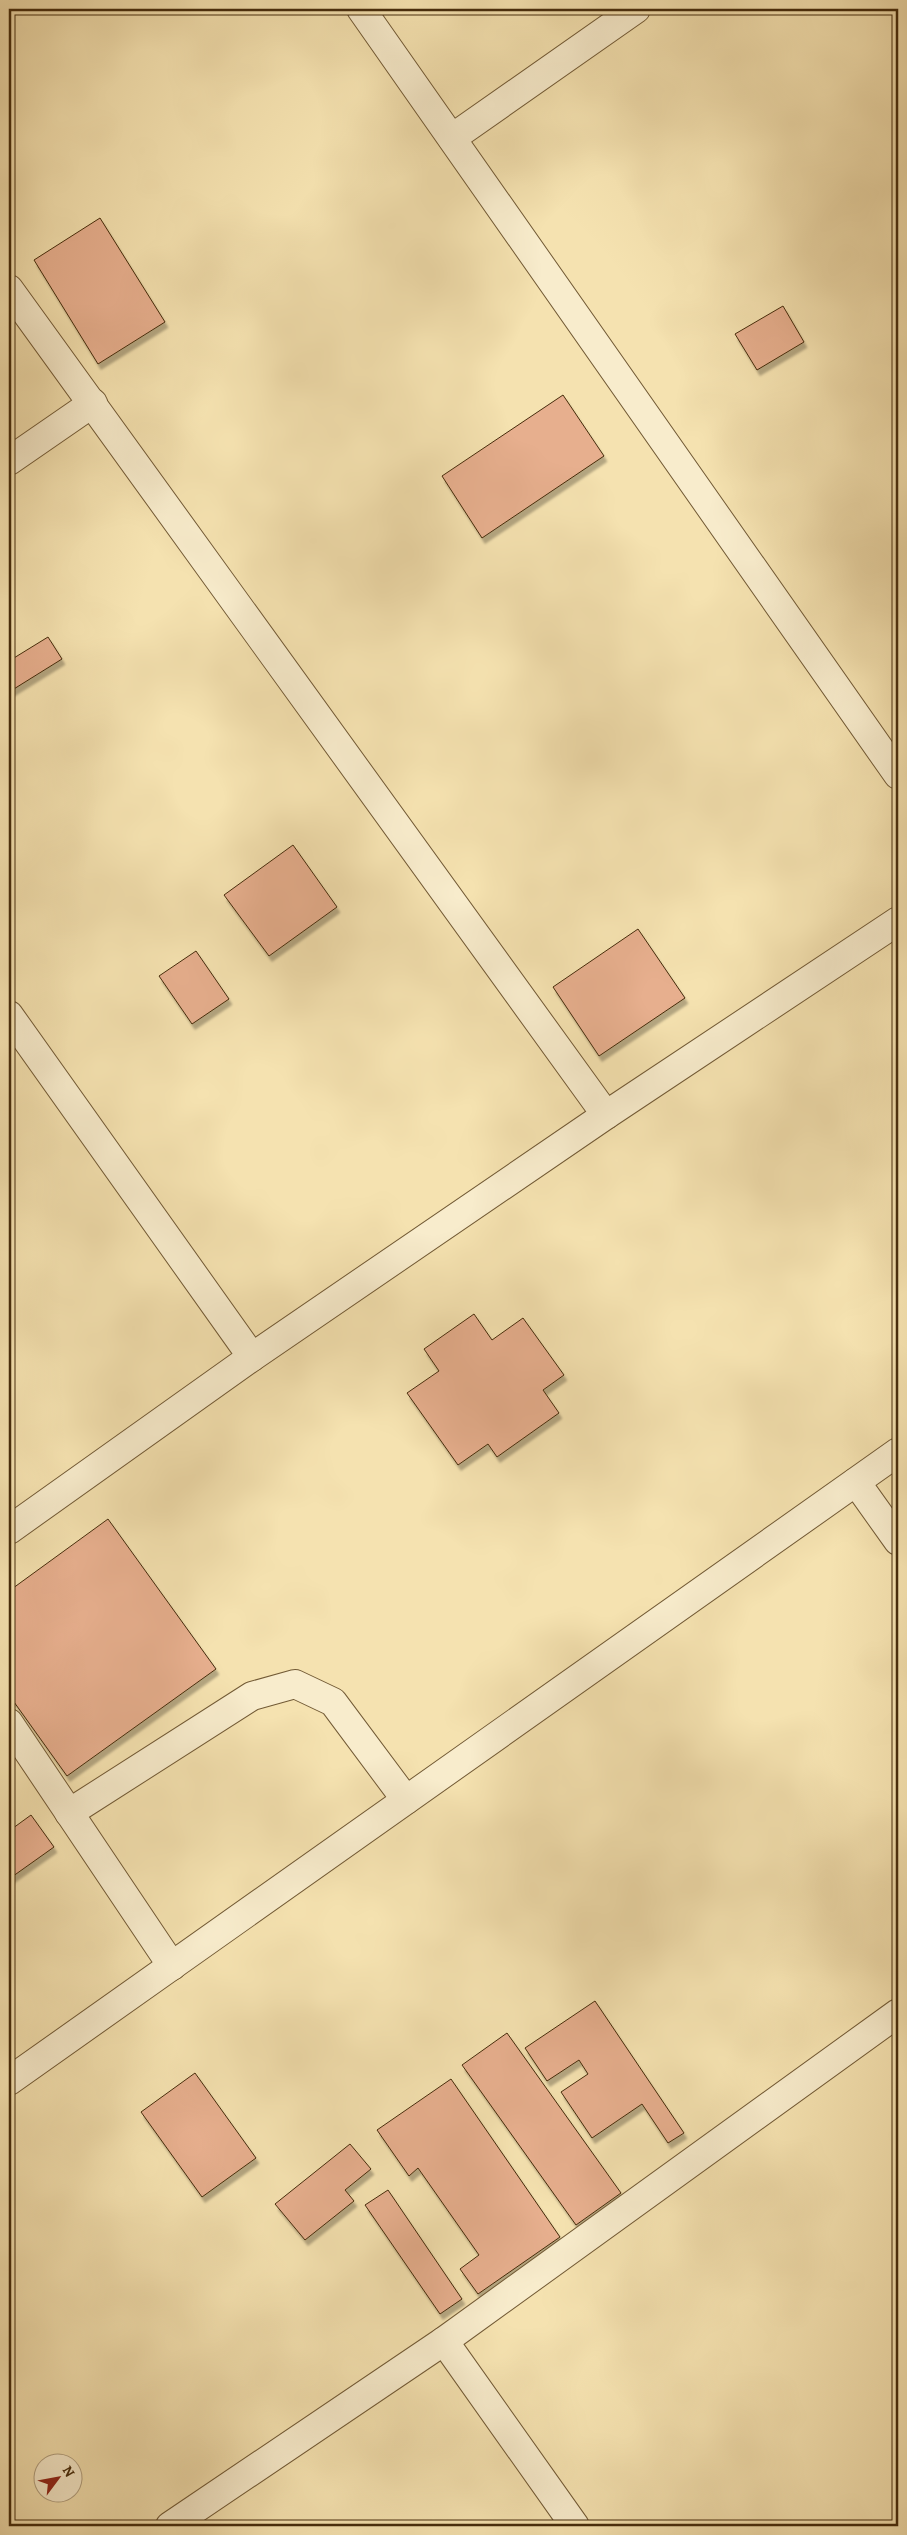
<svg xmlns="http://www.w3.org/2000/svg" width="907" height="2535" viewBox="0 0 907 2535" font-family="Alegreya,serif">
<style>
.building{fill:#e7af8e;stroke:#462c0c;filter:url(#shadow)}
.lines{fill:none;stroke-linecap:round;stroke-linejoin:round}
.minor-casing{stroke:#725a35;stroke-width:30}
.minor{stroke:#f8eccc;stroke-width:28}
</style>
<defs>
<filter id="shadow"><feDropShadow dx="3" dy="5.5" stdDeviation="1" flood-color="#0004"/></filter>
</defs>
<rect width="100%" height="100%" fill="#f5e2b0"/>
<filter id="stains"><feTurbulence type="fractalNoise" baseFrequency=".004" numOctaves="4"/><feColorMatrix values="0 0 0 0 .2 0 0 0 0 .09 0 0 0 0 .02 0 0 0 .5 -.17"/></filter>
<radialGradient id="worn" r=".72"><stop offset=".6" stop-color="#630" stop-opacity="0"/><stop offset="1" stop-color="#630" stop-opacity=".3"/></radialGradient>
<!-- building -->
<g class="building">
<path d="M 100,218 L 165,322 L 98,364 L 34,260 Z"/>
<path d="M 783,306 L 804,342 L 757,370 L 735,334 Z"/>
<path d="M 563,395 L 604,456 L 482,538 L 442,476 Z"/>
<path d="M 48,637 L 62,659 L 9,692 L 9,661 Z"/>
<path d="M 293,845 L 337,907 L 269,956 L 224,895 Z"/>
<path d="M 638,929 L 685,998 L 599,1056 L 553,987 Z"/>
<path d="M 196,951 L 229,999 L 192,1024 L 159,976 Z"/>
<path d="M 474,1314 L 492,1340 L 523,1318 L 564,1375 L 543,1390 L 559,1413 L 497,1457 L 488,1444 L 458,1465 L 407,1393 L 439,1371 L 424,1349 Z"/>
<path d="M 108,1519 L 216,1669 L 67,1776 L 9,1695 L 9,1591 Z"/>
<path d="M 31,1815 L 54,1847 L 9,1879 L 9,1831 Z"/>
<path d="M 595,2001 L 684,2133 L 668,2143 L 642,2104 L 592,2138 L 561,2092 L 588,2074 L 579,2060 L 547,2081 L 525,2048 Z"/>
<path d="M 507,2033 L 621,2193 L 576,2225 L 462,2065 Z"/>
<path d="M 195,2073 L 256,2158 L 202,2197 L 141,2112 Z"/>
<path d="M 451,2079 L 560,2237 L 478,2294 L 460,2269 L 479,2255 L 418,2168 L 409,2176 L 377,2130 Z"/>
<path d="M 350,2144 L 371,2169 L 345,2190 L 354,2201 L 305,2240 L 275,2204 Z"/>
<path d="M 388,2190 L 462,2299 L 440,2314 L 365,2205 Z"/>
</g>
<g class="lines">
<defs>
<g id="minor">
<path d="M 361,9 L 898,775"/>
<path d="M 452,138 L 636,9"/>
<path d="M 9,289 L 606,1115"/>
<path d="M 9,461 L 93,403"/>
<path d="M 9,1015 L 252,1357"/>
<path d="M 856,1482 L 898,1541"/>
<path d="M 9,1530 L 252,1357 L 606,1115 L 898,921"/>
<path d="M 9,1723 L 172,1966"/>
<path d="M 69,1813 L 252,1696 L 295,1684 L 333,1702 L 406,1800"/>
<path d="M 9,2081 L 898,1452"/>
<path d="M 444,2341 L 575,2526"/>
<path d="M 170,2526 L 444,2341 L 898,2013"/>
</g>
</defs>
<!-- minor casing -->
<use href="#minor" class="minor-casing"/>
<!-- minor -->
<use href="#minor" class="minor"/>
</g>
<!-- margin -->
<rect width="907" height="2535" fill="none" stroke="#f5e2b0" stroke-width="30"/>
<rect x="10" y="10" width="887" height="2515" fill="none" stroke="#462c0c" stroke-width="2.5"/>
<rect x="15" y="15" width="877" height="2505" fill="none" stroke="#462c0c"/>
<!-- north arrow -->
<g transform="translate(58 2478) rotate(58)"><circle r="24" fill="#f8eccc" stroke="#b19f7f"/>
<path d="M0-4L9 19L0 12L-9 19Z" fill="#8f2418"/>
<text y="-8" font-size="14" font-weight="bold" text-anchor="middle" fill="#462c0c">N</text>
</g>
<rect width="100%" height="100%" filter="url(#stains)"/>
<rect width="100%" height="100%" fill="url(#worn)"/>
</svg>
